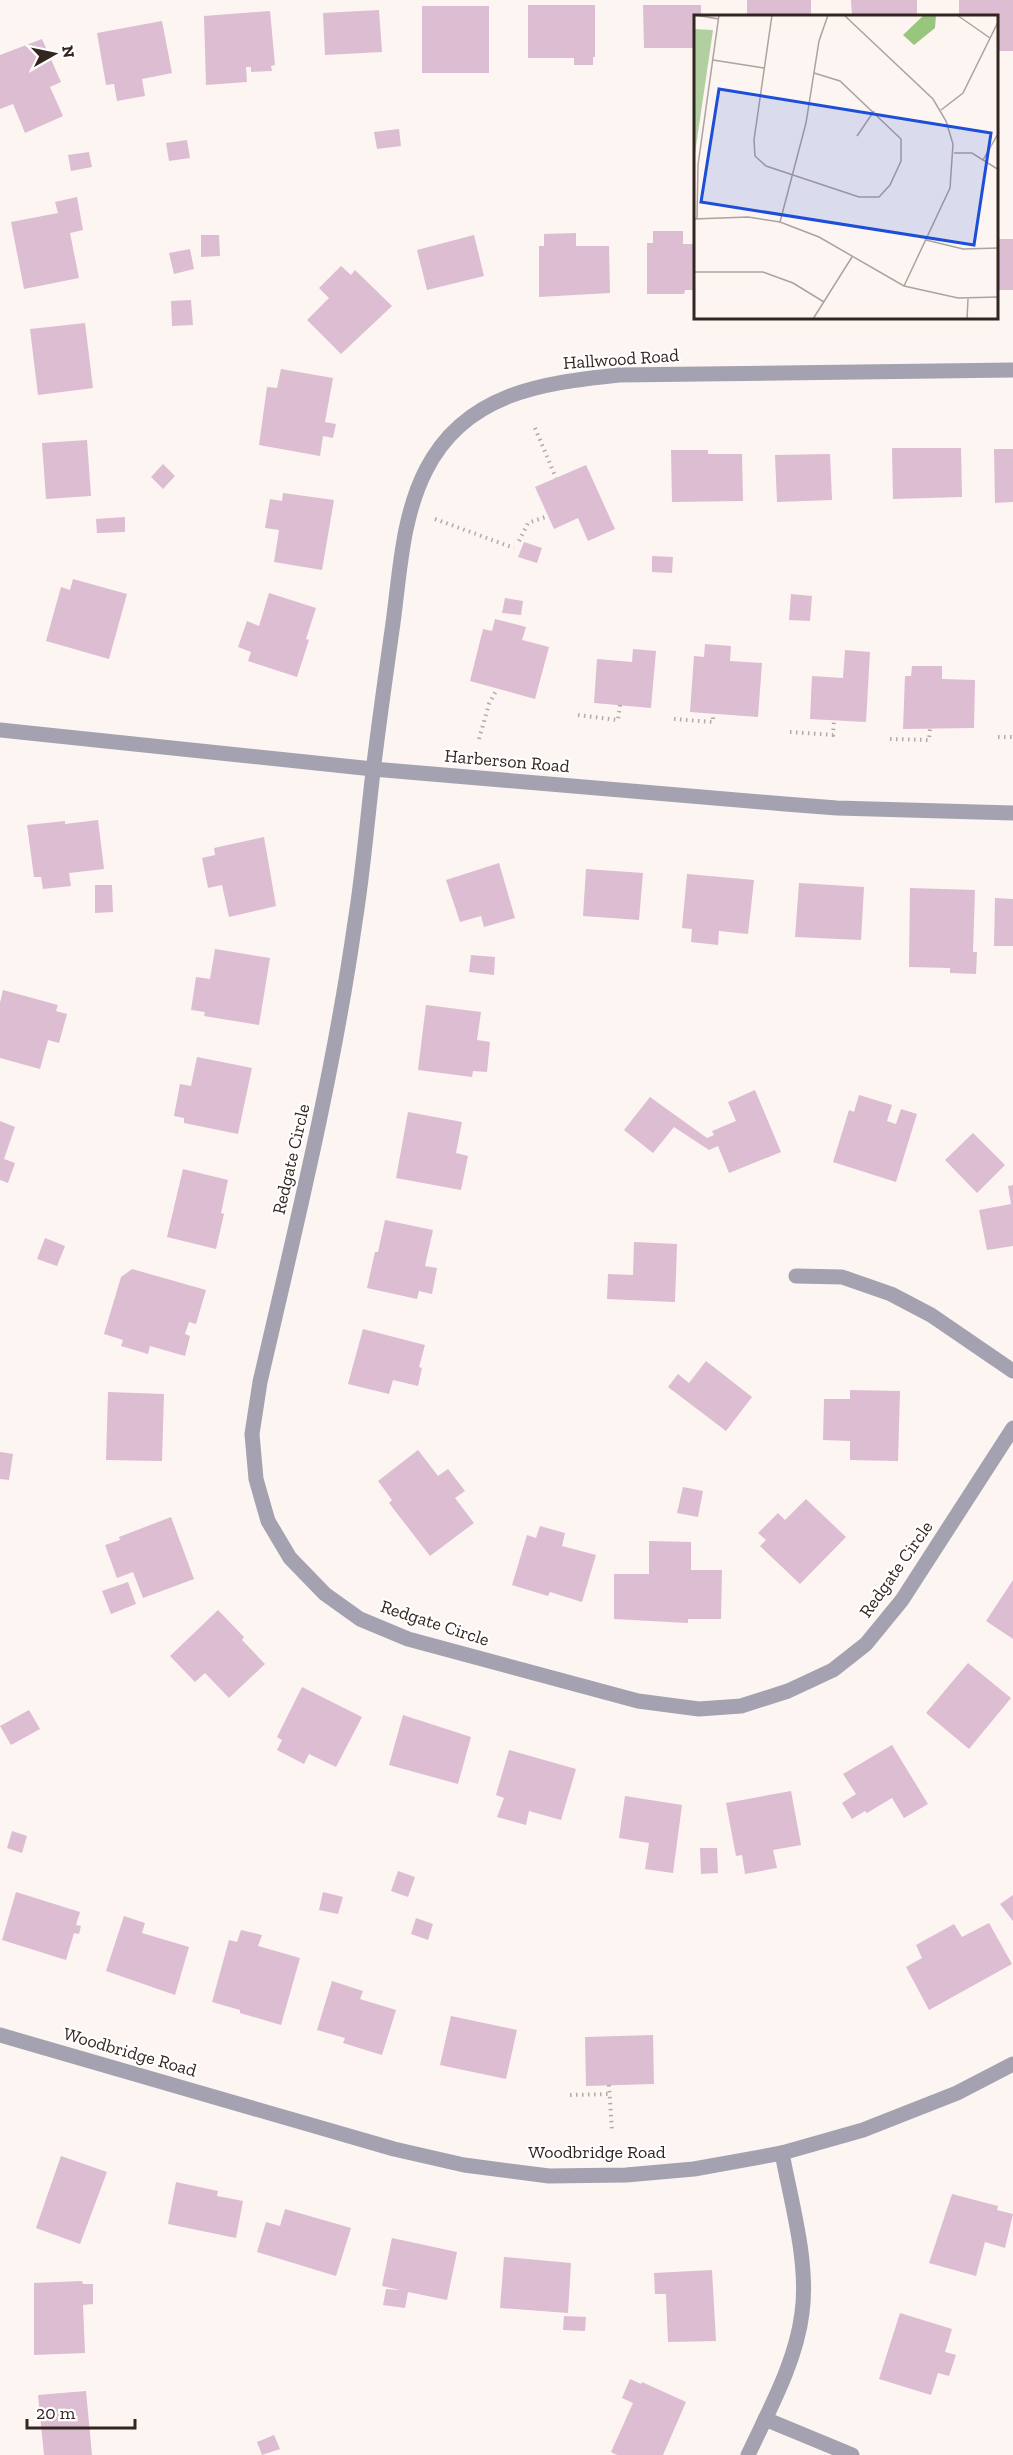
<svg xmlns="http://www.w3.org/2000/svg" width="1013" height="2455" viewBox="0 0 1013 2455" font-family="'Zilla Slab',serif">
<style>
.building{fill:#ddbdd1}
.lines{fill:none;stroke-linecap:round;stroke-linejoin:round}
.path{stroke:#b3aaa6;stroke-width:4;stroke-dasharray:1.5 4.5;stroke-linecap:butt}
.minor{stroke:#a4a2b0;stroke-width:15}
.labels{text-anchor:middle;stroke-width:4.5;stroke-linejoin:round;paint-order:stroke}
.street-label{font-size:18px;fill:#332620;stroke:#fff}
.inset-road{fill:none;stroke:#aca29e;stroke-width:1.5}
.view{fill:#1d4ed8;fill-opacity:0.15;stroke:#1d4ed8;stroke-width:3}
.inset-edge{fill:none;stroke:#332620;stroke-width:3}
</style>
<rect width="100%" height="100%" fill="#fcf5f2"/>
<!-- building -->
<g class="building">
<rect x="747" y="0" width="64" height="16"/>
<path d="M 851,0 L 917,0 L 917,16 L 852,16 Z"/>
<path d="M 959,0 L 1013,0 L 1013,51 L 996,51 L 996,16 L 959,16 Z"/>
<path d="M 528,5 L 595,5 L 595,57 L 593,57 L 593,65 L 574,65 L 574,58 L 528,58 Z"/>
<path d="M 643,5 L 701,5 L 701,16 L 695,16 L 695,48 L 644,48 Z"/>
<rect x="422" y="6" width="67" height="67"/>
<path d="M 379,10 L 382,52 L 325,55 L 323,13 Z"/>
<path d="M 270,11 L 275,65 L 271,66 L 272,71 L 251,72 L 251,67 L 246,67 L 247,82 L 206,85 L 204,16 Z"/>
<path d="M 162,21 L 172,73 L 142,79 L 145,96 L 117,101 L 114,84 L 106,85 L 97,33 Z"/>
<path d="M 42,39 L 61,82 L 50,87 L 63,116 L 25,133 L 13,104 L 0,109 L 0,55 Z"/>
<path d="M 399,129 L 401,146 L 377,149 L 374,132 Z"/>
<path d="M 187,140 L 190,158 L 169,161 L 166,143 Z"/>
<path d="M 89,152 L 92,167 L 71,171 L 68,155 Z"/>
<path d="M 77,197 L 83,230 L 70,233 L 79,278 L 24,289 L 11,222 L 58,213 L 55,202 Z"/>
<path d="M 653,231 L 683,231 L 683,244 L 695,244 L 695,290 L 685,290 L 684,294 L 647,294 L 647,243 L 653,243 Z"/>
<path d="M 576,233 L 576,246 L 609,246 L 610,293 L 539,297 L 539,246 L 544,246 L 544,234 Z"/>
<path d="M 201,235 L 219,235 L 220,256 L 201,257 Z"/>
<path d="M 474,235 L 484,276 L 427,290 L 417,250 Z"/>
<rect x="996" y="239" width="17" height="51"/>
<path d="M 190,249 L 194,269 L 174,274 L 169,253 Z"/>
<path d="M 341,266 L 351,275 L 355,270 L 392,306 L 341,354 L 307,320 L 329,298 L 319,288 Z"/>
<path d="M 191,300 L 193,325 L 172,326 L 171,301 Z"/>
<path d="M 85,323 L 93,388 L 38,395 L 30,329 Z"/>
<path d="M 281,369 L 333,378 L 325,422 L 336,424 L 333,438 L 323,436 L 320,456 L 259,445 L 267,387 L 277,388 Z"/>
<path d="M 87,440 L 91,496 L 46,499 L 42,443 Z"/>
<path d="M 892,448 L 961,448 L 962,497 L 893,499 Z"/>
<path d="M 994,449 L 1013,449 L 1013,502 L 995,503 Z"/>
<path d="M 671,450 L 708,450 L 708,454 L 742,454 L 743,501 L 672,502 Z"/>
<path d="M 830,454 L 832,500 L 777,502 L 775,455 Z"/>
<path d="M 163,464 L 175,476 L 163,489 L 151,477 Z"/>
<path d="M 586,465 L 615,529 L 588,541 L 578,518 L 554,529 L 535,487 Z"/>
<path d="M 283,493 L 334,500 L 322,570 L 274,562 L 279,530 L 265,528 L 270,499 L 282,501 Z"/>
<path d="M 125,517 L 125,532 L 97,533 L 96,519 Z"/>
<path d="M 524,542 L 542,548 L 537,563 L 518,557 Z"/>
<path d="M 652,556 L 673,557 L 672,573 L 652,572 Z"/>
<path d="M 73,579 L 127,594 L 109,659 L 46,641 L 61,587 L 70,590 Z"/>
<path d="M 269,593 L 316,608 L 306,639 L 309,640 L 297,677 L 248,661 L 251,652 L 238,647 L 247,621 L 259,626 Z"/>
<path d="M 791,594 L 812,596 L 810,621 L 789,620 Z"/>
<path d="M 505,598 L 523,601 L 521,615 L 502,613 Z"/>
<path d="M 495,619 L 526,627 L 522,640 L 549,647 L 535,699 L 470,681 L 483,629 L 492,631 Z"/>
<path d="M 705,644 L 731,646 L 730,661 L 762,663 L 758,717 L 690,712 L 694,656 L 704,657 Z"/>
<path d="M 633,649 L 656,651 L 651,708 L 594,703 L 597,659 L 632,662 Z"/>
<path d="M 845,650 L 870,652 L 866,722 L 810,719 L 812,676 L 843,678 Z"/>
<path d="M 912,666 L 942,666 L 942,679 L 975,680 L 974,728 L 903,729 L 905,676 L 911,676 Z"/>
<path d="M 98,820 L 104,869 L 69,873 L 71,886 L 43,889 L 41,877 L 34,877 L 27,825 L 65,821 L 65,824 Z"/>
<path d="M 264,837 L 276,906 L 229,917 L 222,885 L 208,888 L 202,858 L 215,855 L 214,848 Z"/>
<path d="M 499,863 L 515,918 L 484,927 L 481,916 L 460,922 L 446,880 Z"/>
<path d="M 586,869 L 643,873 L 639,920 L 583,916 Z"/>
<path d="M 687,874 L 754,880 L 748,934 L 719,931 L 718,945 L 691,942 L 692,929 L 682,928 Z"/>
<path d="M 799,883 L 864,887 L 861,940 L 795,937 Z"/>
<path d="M 95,885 L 112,885 L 113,912 L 95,913 Z"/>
<path d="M 910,888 L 975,890 L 973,952 L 977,952 L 976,974 L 950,973 L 950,968 L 909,967 Z"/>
<path d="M 995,898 L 1013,899 L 1013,946 L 994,946 Z"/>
<path d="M 215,949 L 270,958 L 259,1025 L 204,1016 L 205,1012 L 191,1010 L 196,977 L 210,979 Z"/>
<path d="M 471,955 L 495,957 L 494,975 L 469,972 Z"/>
<path d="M 3,990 L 58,1005 L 56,1011 L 67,1014 L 59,1043 L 48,1040 L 40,1069 L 0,1058 L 0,1003 Z"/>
<path d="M 426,1005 L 481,1012 L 477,1040 L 490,1042 L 487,1072 L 473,1071 L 472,1077 L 418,1070 Z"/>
<path d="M 197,1057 L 252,1068 L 238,1134 L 184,1123 L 184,1118 L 174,1116 L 180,1084 L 191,1086 Z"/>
<path d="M 755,1090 L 781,1152 L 729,1173 L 718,1146 L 709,1150 L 674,1127 L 653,1153 L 624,1130 L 650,1097 L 707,1138 L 714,1135 L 712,1131 L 736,1121 L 728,1102 Z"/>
<path d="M 859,1095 L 892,1105 L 887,1121 L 896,1124 L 901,1109 L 917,1114 L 896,1182 L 833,1162 L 849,1110 L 854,1112 Z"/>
<path d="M 408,1112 L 462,1122 L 456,1153 L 468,1156 L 461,1190 L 396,1178 Z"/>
<path d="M 0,1121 L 15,1127 L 4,1159 L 15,1163 L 8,1183 L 0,1180 Z"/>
<path d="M 973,1133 L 1005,1165 L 977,1193 L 945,1160 Z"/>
<path d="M 183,1169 L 228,1180 L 221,1213 L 224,1214 L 216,1249 L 167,1237 Z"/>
<path d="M 1013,1185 L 1013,1246 L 987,1250 L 979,1210 L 1011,1204 L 1008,1186 Z"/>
<path d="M 385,1220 L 433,1230 L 425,1266 L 437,1268 L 432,1294 L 419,1291 L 417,1299 L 367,1288 L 375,1252 L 378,1252 Z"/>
<path d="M 45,1238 L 65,1246 L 57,1266 L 37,1259 Z"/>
<path d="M 634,1242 L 677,1244 L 675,1302 L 607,1299 L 608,1274 L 633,1275 Z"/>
<path d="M 132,1269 L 206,1290 L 196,1324 L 189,1322 L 185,1334 L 190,1336 L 185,1356 L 150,1346 L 148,1354 L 121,1346 L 123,1340 L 104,1334 L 121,1277 Z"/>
<path d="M 363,1329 L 425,1345 L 419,1367 L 422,1368 L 418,1386 L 393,1380 L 389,1394 L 348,1384 Z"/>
<path d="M 706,1361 L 752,1397 L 726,1431 L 668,1387 L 678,1374 L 689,1383 Z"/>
<path d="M 850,1390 L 900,1391 L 898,1461 L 850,1460 L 850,1441 L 823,1440 L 824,1399 L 850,1399 Z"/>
<path d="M 108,1392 L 164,1394 L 162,1461 L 106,1460 Z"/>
<path d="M 418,1450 L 438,1476 L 448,1469 L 465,1491 L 455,1498 L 474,1523 L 430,1556 L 389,1503 L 392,1500 L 378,1481 Z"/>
<path d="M 0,1452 L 13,1454 L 9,1480 L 0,1479 Z"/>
<path d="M 683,1487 L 703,1491 L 698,1517 L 677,1513 Z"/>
<path d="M 806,1499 L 846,1537 L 800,1584 L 760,1546 L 766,1540 L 758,1533 L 778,1513 L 785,1520 Z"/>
<path d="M 171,1517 L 194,1579 L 143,1598 L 133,1572 L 117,1578 L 105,1545 L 120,1540 L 119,1537 Z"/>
<path d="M 540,1526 L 565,1533 L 562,1546 L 596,1555 L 582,1602 L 550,1592 L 548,1596 L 512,1585 L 527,1535 L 536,1538 Z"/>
<path d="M 649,1541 L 691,1542 L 691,1570 L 722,1570 L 721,1619 L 688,1619 L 688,1623 L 614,1619 L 614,1574 L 649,1574 Z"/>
<path d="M 1013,1580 L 1013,1639 L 986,1621 Z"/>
<path d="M 128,1582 L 136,1604 L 111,1614 L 102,1591 Z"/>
<path d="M 218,1610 L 244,1637 L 242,1640 L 265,1664 L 229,1698 L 205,1673 L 195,1682 L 170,1656 Z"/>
<path d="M 968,1663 L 1011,1698 L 969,1749 L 926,1713 Z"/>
<path d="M 302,1687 L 362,1717 L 336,1767 L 309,1754 L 304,1764 L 277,1750 L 282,1740 L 277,1737 Z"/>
<path d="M 29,1710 L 40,1729 L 11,1745 L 0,1726 Z"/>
<path d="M 403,1715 L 471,1737 L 458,1784 L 389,1765 Z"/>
<path d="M 892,1745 L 928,1804 L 904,1818 L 892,1798 L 867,1813 L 865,1811 L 852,1819 L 842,1803 L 856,1794 L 843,1774 Z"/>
<path d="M 509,1750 L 576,1769 L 561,1820 L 529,1811 L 526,1825 L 497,1817 L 504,1798 L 496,1795 Z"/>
<path d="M 791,1791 L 801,1845 L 773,1850 L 777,1868 L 745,1874 L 742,1855 L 736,1856 L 726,1803 Z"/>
<path d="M 625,1796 L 682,1805 L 673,1873 L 645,1869 L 649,1843 L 619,1838 Z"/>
<path d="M 12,1831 L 27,1836 L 22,1853 L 7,1848 Z"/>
<path d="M 700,1848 L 717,1848 L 718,1873 L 701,1874 Z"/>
<path d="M 398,1871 L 415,1877 L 408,1897 L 391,1891 Z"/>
<path d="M 16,1892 L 80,1912 L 76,1925 L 81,1926 L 79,1934 L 74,1933 L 66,1960 L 2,1940 Z"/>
<path d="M 323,1892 L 343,1897 L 338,1914 L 319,1910 Z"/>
<path d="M 1013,1895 L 1013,1921 L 1000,1904 Z"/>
<path d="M 124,1916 L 145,1923 L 142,1933 L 189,1947 L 175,1995 L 106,1971 Z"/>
<path d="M 416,1918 L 433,1924 L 428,1940 L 411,1934 Z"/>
<path d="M 989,1923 L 1012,1964 L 929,2010 L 906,1967 L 922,1958 L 916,1945 L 954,1924 L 962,1937 Z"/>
<path d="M 241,1930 L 262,1935 L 258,1946 L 300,1958 L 281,2025 L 240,2013 L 240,2010 L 212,2002 L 229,1940 L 237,1942 Z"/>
<path d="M 332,1981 L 363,1991 L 360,1999 L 396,2010 L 382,2055 L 343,2043 L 345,2038 L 317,2030 Z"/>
<path d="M 451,2016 L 517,2030 L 506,2079 L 440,2065 Z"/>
<path d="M 653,2035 L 654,2084 L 586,2086 L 585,2037 Z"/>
<path d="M 61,2156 L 107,2172 L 80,2244 L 36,2228 Z"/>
<path d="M 176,2182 L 218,2191 L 217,2196 L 243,2201 L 236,2238 L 168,2224 Z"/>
<path d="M 952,2194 L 998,2206 L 997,2210 L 1013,2214 L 1005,2248 L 985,2242 L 976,2276 L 929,2263 Z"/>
<path d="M 285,2209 L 351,2228 L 336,2276 L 257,2252 L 266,2222 L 280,2226 Z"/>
<path d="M 392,2238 L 457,2252 L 447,2300 L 408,2292 L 405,2308 L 383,2305 L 386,2289 L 400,2290 L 382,2286 Z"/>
<path d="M 504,2257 L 571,2263 L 568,2313 L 500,2308 Z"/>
<path d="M 712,2270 L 716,2341 L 668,2342 L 666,2294 L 655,2294 L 654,2273 Z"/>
<path d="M 82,2281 L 83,2284 L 93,2284 L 93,2304 L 83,2305 L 85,2353 L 34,2355 L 34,2283 Z"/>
<path d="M 900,2313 L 952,2329 L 945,2352 L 956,2355 L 949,2376 L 938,2373 L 931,2395 L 879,2379 Z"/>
<path d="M 564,2316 L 586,2317 L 585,2331 L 563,2330 Z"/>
<path d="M 630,2379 L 641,2384 L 642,2382 L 686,2402 L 663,2455 L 617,2455 L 611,2452 L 633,2403 L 622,2398 Z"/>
<path d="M 86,2391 L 92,2455 L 44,2455 L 38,2395 Z"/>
<path d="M 274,2435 L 280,2449 L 262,2455 L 257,2442 Z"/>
</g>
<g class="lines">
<!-- path -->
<g class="path">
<path d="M 535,428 L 556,478"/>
<path d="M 435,519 L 514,548"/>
<path d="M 519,541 L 528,523 L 548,516"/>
<path d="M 578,715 L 618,720 L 620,705"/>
<path d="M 674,719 L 713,722 L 713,714"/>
<path d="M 790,732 L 833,735 L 834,720"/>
<path d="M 998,737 L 1013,737"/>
<path d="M 479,739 L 489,704 L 497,689"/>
<path d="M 890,739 L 929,740 L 930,729"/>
<path d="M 609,2085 L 612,2131"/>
<path d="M 570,2095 L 610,2094"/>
</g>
<!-- minor -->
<g class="minor">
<path d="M 1013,370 L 619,375 C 542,383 465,393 426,470 C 402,517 400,572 393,623 C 386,673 379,722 373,772 C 367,822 363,873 355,922 C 333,1077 295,1230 260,1382 L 252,1434 L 256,1479 L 268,1521 L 290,1558 L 325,1594 L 360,1619 L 408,1639 L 638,1701 L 699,1709 L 741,1706 L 788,1691 L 833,1670 L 866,1644 L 902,1600 L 1013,1428"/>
<path d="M 0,730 L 373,769 L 785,804 L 837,808 L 1013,813"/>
<path d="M 796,1276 L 842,1277 L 891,1294 L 931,1315 L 1013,1371"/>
<path d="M 0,2035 L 394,2149 L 464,2165 L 549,2176 L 626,2175 L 694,2169 L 782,2153 L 863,2130 L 957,2093 L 1013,2064"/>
<path d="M 765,2419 L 852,2455"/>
<path d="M 748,2455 C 769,2410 796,2362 802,2313 C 809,2262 791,2202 782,2153"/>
</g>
</g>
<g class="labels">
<!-- street labels -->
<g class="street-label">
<text transform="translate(621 359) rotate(-4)" y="6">Hallwood Road</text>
<text transform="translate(507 761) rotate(5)" y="6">Harberson Road</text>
<text transform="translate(291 1159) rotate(-77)" y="6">Redgate Circle</text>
<text transform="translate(896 1569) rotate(-55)" y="6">Redgate Circle</text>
<text transform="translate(435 1623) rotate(18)" y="6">Redgate Circle</text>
<text transform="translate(130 2052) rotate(16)" y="6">Woodbridge Road</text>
<text x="597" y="2158">Woodbridge Road</text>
</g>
</g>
<!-- overview -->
<g transform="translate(694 15)">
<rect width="304" height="304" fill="#fcf5f2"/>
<path d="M 0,14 L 19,15 L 0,145 Z" fill="#b2cfa2"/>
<path d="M 230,0 L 242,0 L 241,13 L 220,30 L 209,20 Z" fill="#97c67c"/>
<path class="inset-road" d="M 1,0 L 25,4M 78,0 L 60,125 L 61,141 L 72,151 L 165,182 L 185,182 L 196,170 L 207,146 L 207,124 L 146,66 L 120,58M 150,0 L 239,84 L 252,106 L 259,129 L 256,173 L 210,271M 263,0 L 296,23M 19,45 L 70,53M 247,95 L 269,78 L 305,5M 163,121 L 180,96M 260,138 L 278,138 L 305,155M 289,145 L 305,117M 0,204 L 54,202 L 86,207 L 125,222 L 210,271 L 264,283 L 305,282M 3,204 L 4,150 L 25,0M 86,207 L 112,108 L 125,26 L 134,0M 232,225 L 269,234 L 305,233M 0,257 L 69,257 L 99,268 L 130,287M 119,304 L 158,242M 273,304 L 274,284"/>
<path class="view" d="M 25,74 L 297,118 L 280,230 L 7,187 Z"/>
<rect width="304" height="304" class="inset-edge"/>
</g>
<!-- north arrow -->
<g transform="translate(54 54) rotate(81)" stroke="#ffffff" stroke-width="4.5" paint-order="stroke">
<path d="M0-4.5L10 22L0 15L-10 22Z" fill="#332620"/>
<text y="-9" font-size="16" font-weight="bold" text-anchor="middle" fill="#332620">N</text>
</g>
<!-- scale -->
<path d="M27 2419v9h108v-9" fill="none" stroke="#332620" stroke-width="3"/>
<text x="36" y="2419" font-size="18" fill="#332620" stroke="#ffffff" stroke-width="4.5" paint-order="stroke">20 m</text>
</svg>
